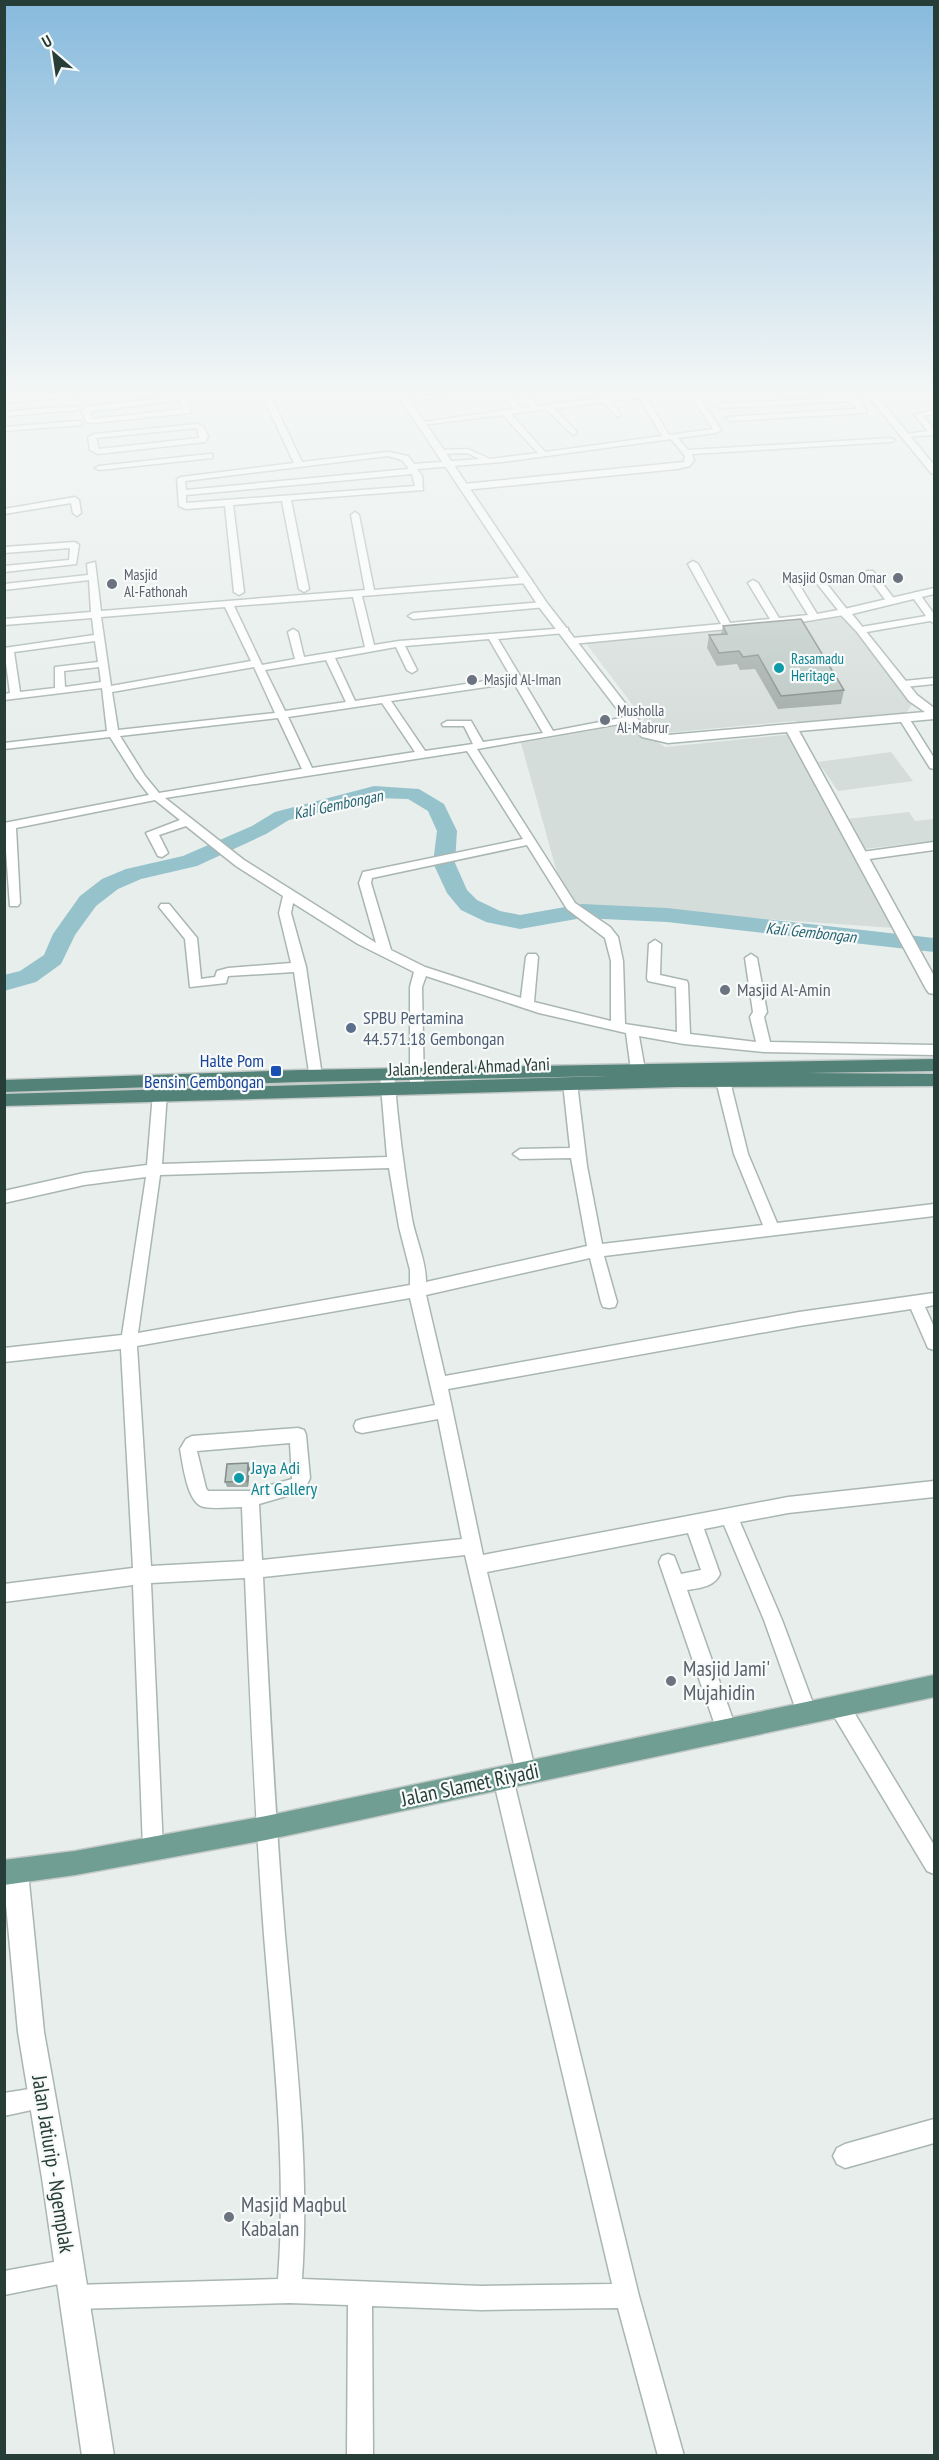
<svg xmlns="http://www.w3.org/2000/svg" width="939" height="2460" viewBox="0 0 939 2460" font-family="'PT Sans Narrow',sans-serif">
<style>
.built{fill:#d5ddda}
.lines{fill:none;stroke-linecap:round;stroke-linejoin:round}
.river{fill:#96c2cc;fill-rule:evenodd}
.minor-casing{stroke:#aab6b2;stroke-width:3}
.tertiary-casing{stroke:#aab6b2;stroke-width:3}
.primary-casing{stroke:#c3c9c7;stroke-width:3}
.trunk-casing{stroke:#c3c9c7;stroke-width:3}
.minor{fill:#fff;fill-rule:evenodd}
.tertiary{fill:#fff;fill-rule:evenodd}
.primary{fill:#709e93;fill-rule:evenodd}
.trunk{fill:#538278;fill-rule:evenodd}
.wall{fill:#a2aca9}
.shaded-wall{fill:#848c89}
.building{fill:#bcc8c4;stroke:#848c89;stroke-width:1.5}
.worship-dot{fill:#6b7280;stroke:#f7faf9;stroke-width:2}
.culture-dot{fill:#0f9aa8;stroke:#f7faf9;stroke-width:2}
.service-dot{fill:#5c6f8a;stroke:#f7faf9;stroke-width:2}
.transit-dot{fill:#1a4fb4;stroke:#f7faf9;stroke-width:2}
.labels{text-anchor:middle;stroke-width:4.5;stroke-linejoin:round;paint-order:stroke}
.far-worship-label{font-size:15px;fill:#5b616d;stroke:#f7faf9;text-anchor:start}
.far-culture-label{font-size:15px;fill:#0d838f;stroke:#f7faf9;text-anchor:start}
.far-water-label{font-size:16px;font-style:italic;fill:#276574;stroke:#f7faf9}
.worship-label{font-size:18px;fill:#5b616d;stroke:#f7faf9;text-anchor:start}
.service-label{font-size:18px;fill:#4e5e75;stroke:#f7faf9;text-anchor:start}
.transit-label{font-size:18px;fill:#164399;stroke:#f7faf9;text-anchor:end}
.street-label{font-size:18px;fill:#273e38;stroke:#f7faf9}
.culture-label{font-size:18px;fill:#0d838f;stroke:#f7faf9;text-anchor:start}
.near-worship-label{font-size:21px;fill:#5b616d;stroke:#f7faf9;text-anchor:start}
.near-street-label{font-size:21px;fill:#273e38;stroke:#f7faf9}
</style>
<rect width="100%" height="100%" fill="#e7eeeb"/>
<!-- built -->
<g class="built">
<path d="M 845,617 L 914,701 L 905,715 L 799,726 L 795,721 L 665,733 L 647,724 L 585,642 Z"/>
<path d="M 630,724 L 665,747 L 793,734 L 895,928 L 566,905 L 521,743 Z"/>
<path d="M 891,752 L 913,781 L 838,791 L 818,762 Z"/>
<path d="M 909,812 L 915,821 L 934,819 L 934,841 L 864,849 L 846,819 Z"/>
</g>
<g class="lines">
<!-- river -->
<path class="river" d="M 374,786 L 419,789 L 444,804 L 457,831 L 455,863 L 467,890 L 477,900 L 500,911 L 520,915 L 582,904 L 667,908 L 934,938 L 934,952 L 667,922 L 582,918 L 520,929 L 486,922 L 461,910 L 447,893 L 433,863 L 437,831 L 428,811 L 408,799 L 374,798 L 289,820 L 266,834 L 197,866 L 141,879 L 118,889 L 96,906 L 75,935 L 61,964 L 36,982 L 4,991 L 4,975 L 20,971 L 44,955 L 53,934 L 80,896 L 102,879 L 126,869 L 183,856 L 252,826 L 275,812 Z"/>
<defs>
<g id="minor">
<path d="M 102,391 L 88,394 L 84,392 L 85,391 Z"/>
<path d="M 260,391 L 268,391 L 302,462 L 388,452 L 408,456 L 414,464 L 480,459 L 467,453 L 437,454 L 436,452 L 440,450 L 468,449 L 490,459 L 538,453 L 503,415 L 421,425 L 417,423 L 514,409 L 500,391 L 508,391 L 521,408 L 530,407 L 518,391 L 526,391 L 537,406 L 655,391 L 678,391 L 646,397 L 669,435 L 713,429 L 688,391 L 696,391 L 721,430 L 715,433 L 678,438 L 688,450 L 891,438 L 895,440 L 891,442 L 692,454 L 694,460 L 690,466 L 677,469 L 464,490 L 460,487 L 464,484 L 684,462 L 685,456 L 671,439 L 502,462 L 417,469 L 422,476 L 423,490 L 291,500 L 309,589 L 304,592 L 299,589 L 282,501 L 233,505 L 244,592 L 239,595 L 234,592 L 225,506 L 186,509 L 179,506 L 177,479 L 181,477 L 294,463 ZM 639,398 L 662,436 L 545,452 L 511,414 L 546,409 L 573,435 L 577,433 L 576,431 L 554,409 L 604,402 L 617,417 L 621,415 L 611,401 ZM 388,456 L 402,460 L 409,469 L 186,490 L 185,481 ZM 412,474 L 415,486 L 186,503 L 186,495 Z"/>
<path d="M 459,391 L 482,391 L 406,402 L 402,400 Z"/>
<path d="M 74,392 L 78,394 L 77,396 L 4,403 L 4,399 Z"/>
<path d="M 180,396 L 189,400 L 190,413 L 93,423 L 86,422 L 82,411 L 91,406 ZM 179,400 L 183,409 L 93,419 L 90,412 Z"/>
<path d="M 850,397 L 858,399 L 867,411 L 866,413 L 730,421 L 726,419 L 727,417 L 857,409 L 849,401 L 721,408 L 717,406 L 721,404 Z"/>
<path d="M 75,406 L 78,406 L 78,410 L 4,416 L 4,412 Z"/>
<path d="M 934,410 L 934,414 L 923,416 L 934,429 L 934,435 L 901,437 L 900,435 L 928,431 L 914,415 Z"/>
<path d="M 78,421 L 82,423 L 81,425 L 4,431 L 4,427 Z"/>
<path d="M 197,424 L 204,427 L 208,437 L 205,442 L 98,454 L 90,450 L 88,437 L 94,434 ZM 197,428 L 199,438 L 99,449 L 96,438 Z"/>
<path d="M 209,454 L 212,454 L 212,458 L 99,470 L 95,468 L 99,466 Z"/>
<path d="M 75,497 L 79,500 L 81,513 L 77,516 L 73,513 L 71,503 L 4,514 L 4,509 Z"/>
<path d="M 355,512 L 359,515 L 374,590 L 527,577 L 532,580 L 527,583 L 362,596 L 374,645 L 399,641 L 568,628 L 568,632 L 565,633 L 498,639 L 553,731 L 631,716 L 636,719 L 631,722 L 477,749 L 575,903 L 610,927 L 618,937 L 623,961 L 625,1024 L 677,1032 L 676,987 L 648,981 L 647,978 L 649,944 L 655,940 L 661,944 L 660,975 L 687,981 L 688,984 L 690,1034 L 756,1042 L 750,1017 L 753,1012 L 745,958 L 751,954 L 757,958 L 767,1012 L 764,1017 L 770,1042 L 934,1045 L 934,1055 L 764,1052 L 684,1044 L 639,1036 L 645,1070 L 638,1075 L 631,1070 L 626,1033 L 539,1013 L 426,976 L 422,987 L 424,1088 L 417,1093 L 410,1088 L 410,987 L 414,972 L 358,944 L 293,903 L 291,913 L 306,967 L 322,1076 L 320,1079 L 310,1079 L 294,972 L 228,976 L 226,983 L 190,987 L 185,939 L 159,907 L 161,904 L 169,904 L 197,938 L 201,979 L 215,977 L 217,971 L 228,968 L 291,963 L 279,913 L 283,896 L 236,866 L 186,826 L 159,835 L 168,853 L 162,857 L 158,856 L 146,833 L 180,820 L 155,800 L 16,828 L 20,903 L 18,906 L 10,906 L 4,823 L 149,795 L 136,778 L 110,737 L 4,749 L 4,743 L 107,731 L 102,688 L 4,700 L 4,694 L 10,693 L 4,648 L 94,635 L 92,618 L 4,625 L 4,619 L 91,612 L 89,580 L 4,590 L 4,584 L 88,575 L 87,564 L 95,562 L 101,611 L 365,590 L 351,515 ZM 353,597 L 365,647 L 304,657 L 298,632 L 293,629 L 288,632 L 295,659 L 262,665 L 234,606 ZM 225,607 L 251,661 L 111,686 L 101,617 ZM 489,639 L 511,677 L 355,701 L 335,658 L 396,647 L 407,670 L 412,673 L 417,670 L 405,646 ZM 95,641 L 98,662 L 55,667 L 55,688 L 20,692 L 14,652 ZM 326,660 L 346,702 L 285,711 L 265,670 ZM 99,667 L 101,682 L 65,687 L 64,671 ZM 254,667 L 275,713 L 118,730 L 112,692 ZM 514,683 L 543,733 L 483,742 L 471,721 L 447,721 L 442,724 L 443,726 L 464,726 L 473,744 L 425,751 L 391,701 ZM 382,703 L 415,752 L 312,768 L 288,717 ZM 278,718 L 302,769 L 159,793 L 145,776 L 120,736 ZM 467,751 L 523,839 L 363,872 L 359,883 L 376,943 L 244,860 L 165,798 ZM 527,845 L 567,909 L 605,938 L 611,961 L 611,1021 L 534,1002 L 538,957 L 536,954 L 528,954 L 526,957 L 521,998 L 425,967 L 391,950 L 371,883 L 372,878 Z"/>
<path d="M 75,542 L 79,545 L 76,564 L 4,572 L 4,566 L 69,560 L 70,548 L 4,553 L 4,547 Z"/>
<path d="M 693,561 L 698,564 L 730,623 L 770,619 L 748,583 L 753,580 L 758,583 L 779,618 L 808,615 L 784,576 L 789,573 L 794,576 L 817,614 L 838,610 L 811,576 L 816,573 L 819,574 L 849,612 L 844,615 L 801,622 L 572,644 L 567,641 L 572,638 L 721,624 L 688,564 Z"/>
<path d="M 867,571 L 873,571 L 895,600 L 893,602 L 887,602 L 865,573 Z"/>
<path d="M 916,592 L 919,593 L 934,614 L 934,623 L 930,621 L 861,633 L 856,630 L 861,627 L 926,616 L 911,595 Z"/>
<path d="M 543,602 L 546,603 L 546,607 L 413,619 L 408,616 L 413,613 Z"/>
<path d="M 934,678 L 934,684 L 904,687 L 899,684 L 904,681 Z"/>
<path d="M 903,714 L 907,715 L 934,758 L 934,769 L 930,768 L 898,717 Z"/>
<path d="M 934,842 L 934,850 L 862,860 L 856,856 L 862,852 Z"/>
<path d="M 387,1070 L 394,1075 C 398,1123 404,1171 412,1219 C 416,1240 426,1260 426,1282 L 587,1246 L 571,1158 L 520,1159 L 513,1154 L 520,1149 L 570,1148 L 563,1083 L 570,1078 L 577,1083 L 587,1166 L 602,1244 L 763,1225 L 734,1154 L 716,1081 L 723,1076 L 730,1081 L 748,1154 L 777,1223 L 934,1204 L 934,1216 L 604,1256 L 617,1302 L 615,1307 L 609,1308 L 603,1307 L 601,1302 L 590,1258 L 426,1295 L 445,1376 L 799,1312 L 934,1293 L 934,1305 L 925,1307 L 934,1327 L 934,1350 L 928,1348 L 911,1309 L 799,1326 L 448,1389 L 483,1555 L 788,1497 L 934,1481 L 934,1497 L 788,1513 L 740,1522 L 782,1620 L 817,1714 L 814,1721 L 807,1724 L 800,1721 L 764,1620 L 724,1525 L 704,1529 L 720,1574 C 714,1587 700,1588 687,1590 L 737,1731 L 734,1738 L 727,1741 L 720,1738 L 717,1731 L 659,1562 L 662,1556 L 668,1554 L 674,1556 L 681,1574 L 701,1570 L 688,1533 L 487,1572 L 536,1773 L 533,1780 L 526,1783 L 519,1780 L 516,1773 L 465,1555 L 263,1577 C 269,1696 275,1816 285,1935 C 295,2049 310,2164 302,2279 L 481,2286 L 612,2284 L 493,1778 L 496,1771 L 503,1768 L 510,1771 L 513,1778 L 639,2296 L 684,2456 L 658,2456 L 618,2308 L 481,2310 L 372,2306 L 373,2456 L 347,2456 L 348,2305 L 289,2303 L 74,2309 L 65,2306 L 62,2297 L 65,2288 L 74,2285 L 278,2279 C 287,2164 273,2050 264,1935 C 255,1816 250,1697 245,1578 L 151,1583 L 163,1849 L 160,1856 L 153,1859 L 146,1856 L 143,1849 L 133,1585 L 4,1602 L 4,1584 L 133,1568 L 121,1349 L 4,1362 L 4,1348 L 122,1335 L 146,1177 L 84,1185 L 4,1203 L 4,1191 L 84,1173 L 147,1165 L 153,1093 L 160,1088 L 167,1093 L 162,1164 L 387,1157 L 380,1075 ZM 389,1168 L 399,1227 L 410,1270 L 410,1285 L 138,1333 L 160,1175 ZM 410,1298 L 435,1405 L 362,1419 L 356,1421 L 354,1426 L 356,1431 L 362,1433 L 438,1419 L 462,1539 L 262,1560 L 259,1504 L 304,1491 L 310,1478 L 306,1435 L 304,1430 L 298,1428 L 192,1436 L 186,1439 L 180,1449 C 183,1464 187,1504 204,1507 C 216,1509 230,1507 242,1507 L 244,1561 L 151,1566 L 137,1346 ZM 290,1443 L 292,1479 L 250,1491 L 208,1491 L 206,1488 L 197,1451 Z"/>
<path d="M 839,1696 L 846,1699 L 934,1845 L 934,1874 L 927,1871 L 832,1713 L 829,1706 L 832,1699 Z"/>
<path d="M 42,2087 L 50,2090 L 53,2098 L 50,2106 L 4,2116 L 4,2093 Z"/>
<path d="M 934,2119 L 934,2143 L 845,2168 L 837,2164 L 833,2156 L 837,2148 L 845,2144 Z"/>
<path d="M 70,2259 L 79,2262 L 82,2271 L 79,2280 L 4,2295 L 4,2271 Z"/>
</g>
<g id="tertiary">
<path d="M 395,391 L 404,391 L 547,603 L 635,716 L 650,731 L 668,735 L 925,712 L 909,701 L 857,632 L 838,612 L 840,610 L 934,588 L 934,594 L 852,614 L 917,695 L 934,708 L 934,719 L 799,731 L 934,976 L 934,994 L 929,993 L 926,989 L 787,732 L 668,743 L 642,737 L 627,722 L 539,607 Z"/>
<path d="M 864,391 L 873,391 L 934,465 L 934,474 L 931,473 Z"/>
<path d="M 16,1860 L 25,1863 L 28,1872 L 44,2032 L 70,2178 L 114,2456 L 82,2456 L 42,2178 L 18,2032 L 4,1883 L 7,1863 Z"/>
</g>
<path id="primary" d="M 934,1675 L 934,1697 L 266,1840 L 75,1875 L 4,1885 L 4,1860 L 75,1851 L 266,1816 Z"/>
<path id="trunk" d="M 934,1059 L 934,1071 L 807,1073 L 934,1074 L 934,1086 L 677,1087 L 4,1106 L 4,1094 L 608,1076 L 300,1082 L 4,1092 L 4,1080 L 300,1070 Z"/>
</defs>
<!-- minor casing -->
<use href="#minor" class="minor-casing"/>
<!-- tertiary casing -->
<use href="#tertiary" class="tertiary-casing"/>
<!-- primary casing -->
<use href="#primary" class="primary-casing"/>
<!-- trunk casing -->
<use href="#trunk" class="trunk-casing"/>
<!-- minor -->
<use href="#minor" class="minor"/>
<!-- tertiary -->
<use href="#tertiary" class="tertiary"/>
<!-- primary -->
<use href="#primary" class="primary"/>
<!-- trunk -->
<use href="#trunk" class="trunk"/>
</g>
<!-- wall -->
<g class="wall">
<path d="M 723,626 L 844,690 L 841,704 L 778,709 L 755,669 L 740,670 L 737,664 L 717,666 L 707,648 L 709,635 L 721,634 Z"/>
<path d="M 248,1463 L 250,1469 L 248,1487 L 227,1487 L 225,1482 Z"/>
</g>
<!-- shaded-wall -->
<path class="shaded-wall" d="M 248,1463 L 250,1469 L 248,1487 L 247,1481 Z"/>
<!-- building -->
<g class="building">
<path d="M 801,619 L 844,690 L 781,696 L 758,655 L 743,657 L 739,651 L 719,653 L 709,635 L 727,634 L 723,626 Z"/>
<path d="M 248,1463 L 247,1481 L 225,1482 L 227,1464 Z"/>
</g>
<!-- sky -->
<linearGradient id="sky" x2="0" y2="1"><stop stop-color="#87badd"/><stop offset="0.53" stop-color="#f4f7f6"/><stop offset="1" stop-color="#f4f7f6" stop-opacity="0"/></linearGradient>
<rect width="939" height="736" fill="url(#sky)"/>
<!-- markers -->
<g class="worship-dot">
<circle cx="898" cy="578" r="6"/>
<circle cx="112" cy="584" r="6"/>
<circle cx="472" cy="680" r="6"/>
<circle cx="605" cy="720" r="6"/>
<circle cx="725" cy="990" r="6"/>
<circle cx="671" cy="1681" r="6"/>
<circle cx="229" cy="2217" r="6"/>
</g>
<g class="culture-dot">
<circle cx="779" cy="668" r="6"/>
<circle cx="239" cy="1478" r="6"/>
</g>
<circle class="service-dot" cx="351" cy="1028" r="6"/>
<rect class="transit-dot" x="270" y="1065" width="12" height="12" rx="3"/>
<g class="labels">
<!-- far-worship labels -->
<g class="far-worship-label">
<text x="124" y="580">Masjid<tspan x="124" dy="17">Al-Fathonah</tspan></text>
<text x="886" y="583" text-anchor="end">Masjid Osman Omar</text>
<text x="484" y="685">Masjid Al-Iman</text>
<text x="617" y="716">Musholla<tspan x="617" dy="17">Al-Mabrur</tspan></text>
</g>
<!-- far-culture labels -->
<g class="far-culture-label">
<text x="791" y="664">Rasamadu<tspan x="791" dy="17">Heritage</tspan></text>
</g>
<!-- far-water labels -->
<g class="far-water-label">
<text transform="translate(338 804) rotate(-12)" y="6">Kali Gembongan</text>
<text transform="translate(811 932) rotate(6)" y="6">Kali Gembongan</text>
</g>
<!-- worship labels -->
<g class="worship-label">
<text x="737" y="996">Masjid Al-Amin</text>
</g>
<!-- service labels -->
<g class="service-label">
<text x="363" y="1024">SPBU Pertamina<tspan x="363" dy="21">44.571.18 Gembongan</tspan></text>
</g>
<!-- transit labels -->
<g class="transit-label">
<text x="264" y="1067">Halte Pom<tspan x="264" dy="21">Bensin Gembongan</tspan></text>
</g>
<!-- street labels -->
<g class="street-label">
<text transform="translate(469 1067) rotate(-2)" y="6">Jalan Jenderal Ahmad Yani</text>
</g>
<!-- culture labels -->
<g class="culture-label">
<text x="251" y="1474">Jaya Adi<tspan x="251" dy="21">Art Gallery</tspan></text>
</g>
<!-- near-worship labels -->
<g class="near-worship-label">
<text x="683" y="1676">Masjid Jami'<tspan x="683" dy="24">Mujahidin</tspan></text>
<text x="241" y="2212">Masjid Maqbul<tspan x="241" dy="24">Kabalan</tspan></text>
</g>
<!-- near-street labels -->
<g class="near-street-label">
<text transform="translate(470 1785) rotate(-12)" y="7">Jalan Slamet Riyadi</text>
<text transform="translate(53 2164) rotate(81)" y="7">Jalan Jatiurip - Ngemplak</text>
</g>
</g>
<!-- border -->
<rect width="939" height="2460" fill="none" stroke="#273e38" stroke-width="12"/>
<!-- north arrow -->
<g transform="translate(54 54) rotate(331)" stroke="#f7faf9" stroke-width="4.5" paint-order="stroke">
<path d="M0-4.5L10 22L0 15L-10 22Z" fill="#273e38"/>
<text y="-9" font-size="16" font-weight="bold" text-anchor="middle" fill="#273e38">U</text>
</g>
</svg>
